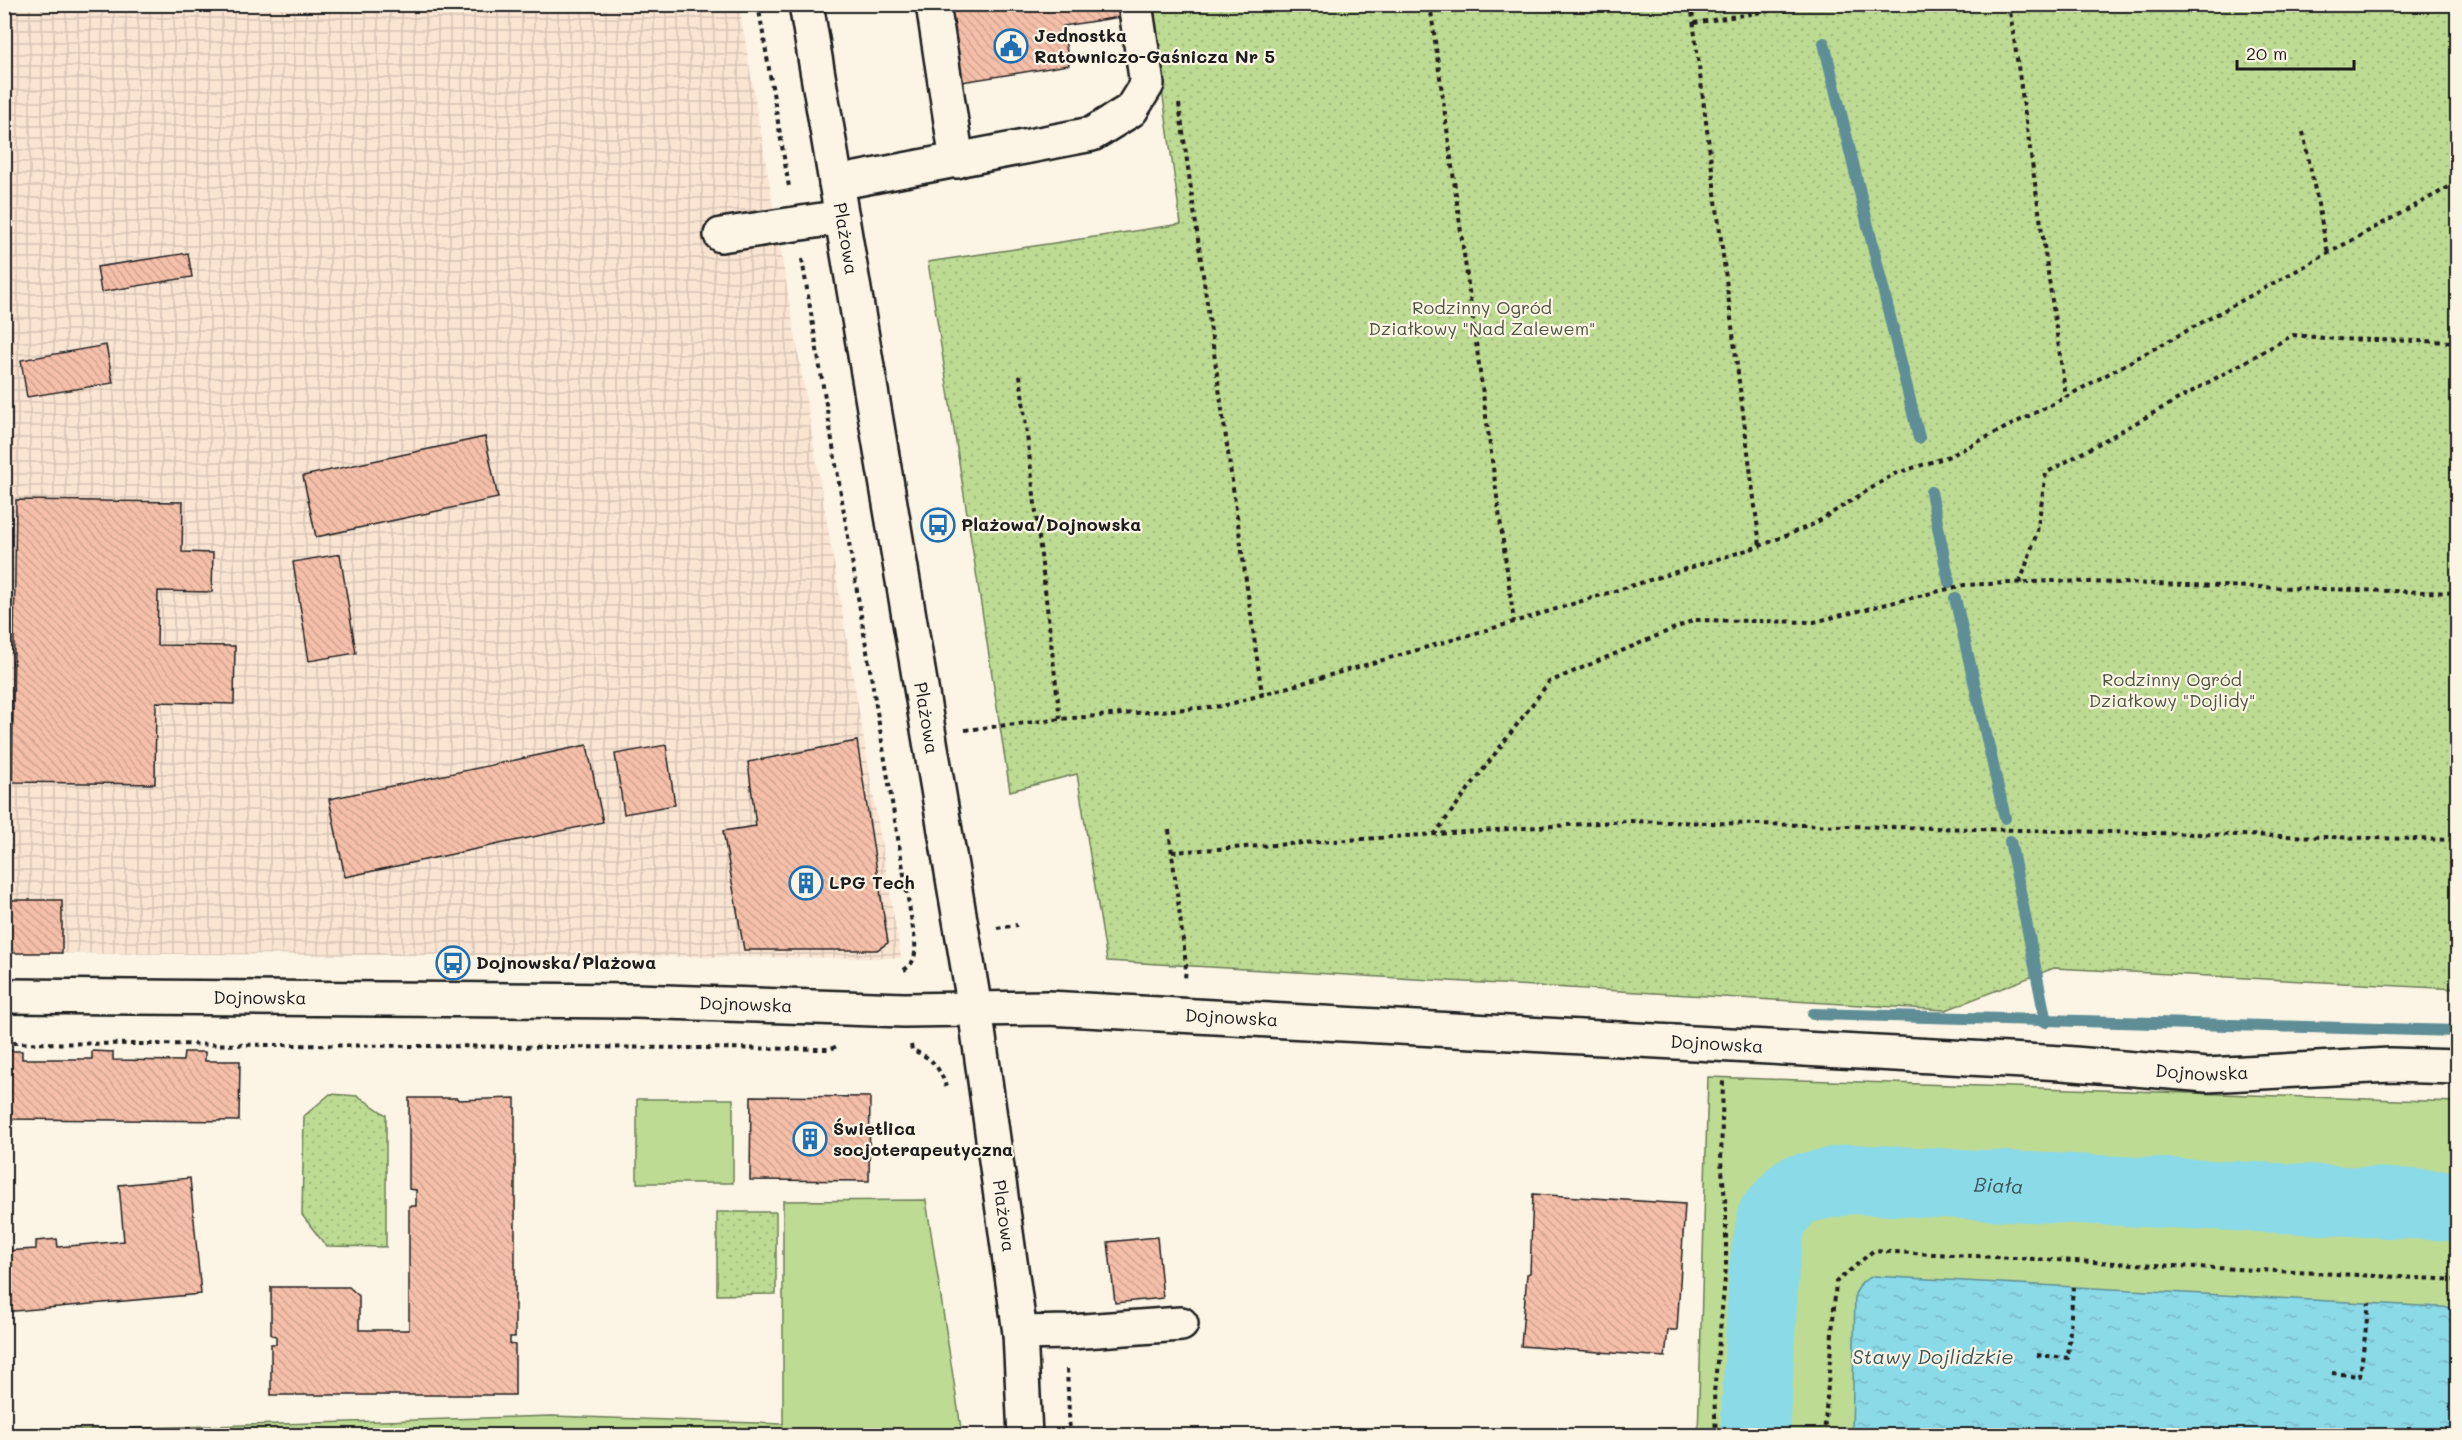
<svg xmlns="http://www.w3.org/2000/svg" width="2462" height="1440" viewBox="0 0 2462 1440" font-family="Mali,sans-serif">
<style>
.industrial{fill:url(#industrial-grid)}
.grass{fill:#bddb93;stroke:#6c7c58;stroke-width:1.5}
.park{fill:url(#park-dots);stroke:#6c7c58;stroke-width:1.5}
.water{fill:url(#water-ripples);stroke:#5f8e96;stroke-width:1.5}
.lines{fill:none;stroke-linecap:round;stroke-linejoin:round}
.stream{stroke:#5f8e96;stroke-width:12}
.river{stroke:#8bdae8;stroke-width:70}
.building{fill:url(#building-back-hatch);stroke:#1c1c1c;stroke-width:1.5}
.minor-casing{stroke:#1c1c1c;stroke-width:38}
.path{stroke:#1c1c1c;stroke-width:4;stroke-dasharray:4.5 4.5;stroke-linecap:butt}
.minor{stroke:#fcf5e5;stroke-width:33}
.labels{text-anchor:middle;stroke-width:4.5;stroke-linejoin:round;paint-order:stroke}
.poi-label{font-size:18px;font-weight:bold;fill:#1c1c1c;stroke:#fcf5e5;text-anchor:start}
.street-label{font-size:18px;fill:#1c1c1c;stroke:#fcf5e5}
.park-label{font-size:18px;fill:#4c5540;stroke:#fcf5e5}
.water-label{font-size:20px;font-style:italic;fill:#3d5559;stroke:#fcf5e5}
</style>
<defs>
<pattern id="industrial-grid" width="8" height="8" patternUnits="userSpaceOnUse" patternTransform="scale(1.5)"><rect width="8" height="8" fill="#fae5d3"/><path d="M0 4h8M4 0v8" fill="none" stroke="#d6c4b5"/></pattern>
<pattern id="park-dots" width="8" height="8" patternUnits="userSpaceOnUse" patternTransform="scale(1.5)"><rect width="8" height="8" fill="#bddb93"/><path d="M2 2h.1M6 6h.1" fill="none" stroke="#a2bb7e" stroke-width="1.8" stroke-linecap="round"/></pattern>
<pattern id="water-ripples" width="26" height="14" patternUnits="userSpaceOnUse" patternTransform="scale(1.5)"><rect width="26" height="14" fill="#8bdae8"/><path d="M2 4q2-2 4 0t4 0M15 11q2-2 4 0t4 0" fill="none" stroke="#77bac6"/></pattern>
<pattern id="building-back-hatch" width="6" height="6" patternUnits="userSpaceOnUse" patternTransform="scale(1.5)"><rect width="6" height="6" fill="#f5bfa9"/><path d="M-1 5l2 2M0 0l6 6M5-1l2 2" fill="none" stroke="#d1a491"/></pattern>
</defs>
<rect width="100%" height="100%" fill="#fcf5e5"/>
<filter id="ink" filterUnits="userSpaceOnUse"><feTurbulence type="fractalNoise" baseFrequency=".0167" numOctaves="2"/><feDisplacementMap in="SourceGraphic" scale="12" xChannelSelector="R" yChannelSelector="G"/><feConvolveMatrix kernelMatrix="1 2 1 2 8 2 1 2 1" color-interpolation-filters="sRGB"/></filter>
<g filter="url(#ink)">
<!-- industrial -->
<path class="industrial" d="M 4,5 L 739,5 L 901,958 L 5,953 Z"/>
<!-- grass -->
<g class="grass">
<path d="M 1708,1077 L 2457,1102 L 2457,1435 L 1698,1436 Z"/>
<rect x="637" y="1099" width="96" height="84"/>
<path d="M 926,1200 L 962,1435 L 5,1435 L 5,1432 L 552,1416 L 783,1424 L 783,1201 Z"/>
</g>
<!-- park -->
<g class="park">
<path d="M 1150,5 L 2457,5 L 2457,989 L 2054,968 L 1946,1010 L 1107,961 L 1077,774 L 1010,791 L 928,262 L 1181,224 Z"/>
<path d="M 330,1094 L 358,1096 L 386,1115 L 386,1247 L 326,1246 L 302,1215 L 304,1116 Z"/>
<path d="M 717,1212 L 776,1212 L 776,1294 L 717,1295 Z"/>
</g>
<!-- water -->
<path class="water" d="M 1873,1276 L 2457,1308 L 2457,1435 L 1852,1435 L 1855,1294 L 1862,1282 Z"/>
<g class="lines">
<!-- stream -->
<g class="stream">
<path d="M 1824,43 L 1919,438"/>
<path d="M 1931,492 L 1949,582"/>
<path d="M 1955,598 L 2005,818"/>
<path d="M 2010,841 L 2046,1022"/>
<path d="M 1813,1014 L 2458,1031"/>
<path d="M 2059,1187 L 2061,1172"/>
</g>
<!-- river -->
<path class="river" id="s1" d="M 1755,1436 L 1764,1266 L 1772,1217 L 1796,1190 L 1850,1179 L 2458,1206"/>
</g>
<!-- building -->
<g class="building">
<path d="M 950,4 L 1125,4 L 1126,16 L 1063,26 L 1069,65 L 962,82 Z"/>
<path d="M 188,253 L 192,277 L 101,292 L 97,267 Z"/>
<path d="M 106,345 L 113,383 L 27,397 L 21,360 Z"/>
<path d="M 485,437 L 498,498 L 316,537 L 303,476 Z"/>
<path d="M 16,500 L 183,502 L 182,552 L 213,553 L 212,592 L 158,591 L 157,645 L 235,646 L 234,704 L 156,702 L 155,784 L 12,782 Z"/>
<path d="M 340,554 L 356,653 L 309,661 L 293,562 Z"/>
<path d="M 857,741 L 888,943 L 877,950 L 744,950 L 723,831 L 756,826 L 748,762 Z"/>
<path d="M 587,745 L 603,822 L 345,877 L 329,799 Z"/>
<path d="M 666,745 L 675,805 L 624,814 L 615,754 Z"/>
<rect x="4" y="900" width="58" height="53"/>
<path d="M 4,1051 L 22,1051 L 22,1059 L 92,1059 L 92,1051 L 113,1052 L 113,1060 L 183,1061 L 184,1052 L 205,1052 L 205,1061 L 240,1061 L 239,1121 L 4,1119 Z"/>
<path d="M 751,1096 L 870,1097 L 869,1181 L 750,1180 Z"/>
<path d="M 409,1098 L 457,1098 L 458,1100 L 515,1098 L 515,1337 L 510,1337 L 510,1344 L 515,1345 L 515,1395 L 271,1395 L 271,1344 L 276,1344 L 276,1336 L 271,1335 L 271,1287 L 349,1287 L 359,1296 L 359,1330 L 409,1330 L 409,1206 L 416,1206 L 416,1190 L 409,1189 Z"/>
<path d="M 190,1178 L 201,1294 L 4,1312 L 4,1251 L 36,1249 L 36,1241 L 57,1239 L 58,1247 L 124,1241 L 119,1185 Z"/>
<path d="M 1533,1194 L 1685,1204 L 1677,1330 L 1668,1330 L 1665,1357 L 1521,1346 L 1527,1274 L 1530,1273 Z"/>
<path d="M 1157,1237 L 1163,1298 L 1115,1303 L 1108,1242 Z"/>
</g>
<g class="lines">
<defs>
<g id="minor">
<path id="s2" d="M 806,4 L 975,1009 L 1020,1333 L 1025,1436"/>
<path d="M 933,4 L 957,161"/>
<path d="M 836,183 L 1092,134 L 1131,110 L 1147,84 L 1135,4"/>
<path d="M 721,235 L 842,217"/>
<path id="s3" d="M 4,996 L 635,1001 L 904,1010 L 1048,1008 L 2062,1063 L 2207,1075 L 2390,1065 L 2458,1067"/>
<path d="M 1020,1333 L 1070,1332 L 1181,1324"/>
</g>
</defs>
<!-- minor casing -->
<use href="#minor" class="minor-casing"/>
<!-- path -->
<g class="path">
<path d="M 758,4 L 789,187"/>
<path d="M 1430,4 L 1514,622"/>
<path d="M 1691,4 L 1760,546"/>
<path d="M 2009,4 L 2066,397"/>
<path d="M 1694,23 L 1812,4"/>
<path d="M 1179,104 L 1262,694"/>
<path d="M 2303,132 L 2328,253"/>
<path d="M 802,259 L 915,941 C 916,955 915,964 902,971"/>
<path d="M 1020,375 L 1060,719"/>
<path d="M 2020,583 L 2037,532 L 2046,473 L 2293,335 L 2335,339 L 2458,342"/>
<path d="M 965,730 L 1060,719 L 1223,706 L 1514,622 L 1760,546 L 1814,524 L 1894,474 L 1950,456 L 2066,397 L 2458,182"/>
<path d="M 1169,830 L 1186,964 L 1185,980"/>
<path d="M 1434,835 L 1549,682 L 1694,620 L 1814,622 L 1964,585 L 2054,581 L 2458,593"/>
<path d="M 1172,852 L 1627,821 L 2458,840"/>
<path d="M 997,928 L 1017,925"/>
<path d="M 4,1043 L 831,1049 L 837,1046"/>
<path d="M 911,1045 L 912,1050 C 931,1057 940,1067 946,1087"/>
<path d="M 2037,1355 L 2068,1358 L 2073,1287"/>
<path d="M 1067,1369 L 1070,1436"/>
<path d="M 2332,1373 L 2360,1376 L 2369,1303"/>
<path d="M 1716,1436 L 1714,1393 L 1726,1268 L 1726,1209 L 1721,1161 L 1723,1080"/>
<path d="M 1824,1436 L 1836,1282 L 1873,1251 L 2458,1280"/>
</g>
<!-- minor -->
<use href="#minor" class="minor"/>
</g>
</g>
<!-- icons -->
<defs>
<symbol id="civic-ring" viewBox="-11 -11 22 22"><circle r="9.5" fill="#fcf5e5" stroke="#1f6fb2" stroke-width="1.5"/><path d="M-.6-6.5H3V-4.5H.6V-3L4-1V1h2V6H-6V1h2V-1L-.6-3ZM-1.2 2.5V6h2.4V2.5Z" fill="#1f6fb2"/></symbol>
<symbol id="bus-ring" viewBox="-11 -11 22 22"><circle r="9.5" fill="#fcf5e5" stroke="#1f6fb2" stroke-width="1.5"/><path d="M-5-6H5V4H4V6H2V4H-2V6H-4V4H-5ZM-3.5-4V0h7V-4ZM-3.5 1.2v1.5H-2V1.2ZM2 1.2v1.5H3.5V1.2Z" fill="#1f6fb2"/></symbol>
<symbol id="building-ring" viewBox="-11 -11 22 22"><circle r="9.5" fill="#fcf5e5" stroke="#1f6fb2" stroke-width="1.5"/><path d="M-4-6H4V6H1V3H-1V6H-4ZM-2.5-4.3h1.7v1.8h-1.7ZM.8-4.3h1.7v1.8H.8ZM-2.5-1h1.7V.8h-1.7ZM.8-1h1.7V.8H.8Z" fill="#1f6fb2"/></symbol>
</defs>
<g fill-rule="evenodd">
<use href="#civic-ring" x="992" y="27" width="38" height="38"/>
<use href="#bus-ring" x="919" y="506" width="38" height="38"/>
<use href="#building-ring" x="787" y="864" width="38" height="38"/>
<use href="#bus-ring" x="434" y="944" width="38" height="38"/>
<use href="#building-ring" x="791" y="1120" width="38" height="38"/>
</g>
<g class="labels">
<!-- poi labels -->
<g class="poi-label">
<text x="1034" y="42">Jednostka<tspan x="1034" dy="21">Ratowniczo-Gaśnicza Nr 5</tspan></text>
<text x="961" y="531">Plażowa/Dojnowska</text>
<text x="829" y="889">LPG Tech</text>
<text x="476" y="969">Dojnowska/Plażowa</text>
<text x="833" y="1135">Świetlica<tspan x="833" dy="21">socjoterapeutyczna</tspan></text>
</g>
<!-- street labels -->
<g class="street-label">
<text dy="6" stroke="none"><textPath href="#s2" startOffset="238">Plażowa</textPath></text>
<text dy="6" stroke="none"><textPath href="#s2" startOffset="724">Plażowa</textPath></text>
<text dy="6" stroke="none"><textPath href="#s3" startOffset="256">Dojnowska</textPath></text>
<text dy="6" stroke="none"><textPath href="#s3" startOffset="742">Dojnowska</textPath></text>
<text dy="6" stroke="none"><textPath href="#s3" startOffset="1228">Dojnowska</textPath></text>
<text dy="6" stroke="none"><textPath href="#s3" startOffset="1714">Dojnowska</textPath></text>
<text dy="6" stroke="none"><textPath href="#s3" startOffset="2200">Dojnowska</textPath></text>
<text dy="6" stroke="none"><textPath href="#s2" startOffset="1228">Plażowa</textPath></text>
</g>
<!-- park labels -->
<g class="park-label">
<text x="1482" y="314">Rodzinny Ogród<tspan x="1482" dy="21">Działkowy "Nad Zalewem"</tspan></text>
<text x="2172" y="686">Rodzinny Ogród<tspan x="2172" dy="21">Działkowy "Dojlidy"</tspan></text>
</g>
<!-- water labels -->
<g class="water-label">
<text dy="7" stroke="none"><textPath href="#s1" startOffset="460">Biała</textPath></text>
<text x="1933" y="1364">Stawy Dojlidzkie</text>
</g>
</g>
<!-- margin -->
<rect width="2462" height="1440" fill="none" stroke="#fcf5e5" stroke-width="24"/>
<rect x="12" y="12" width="2438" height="1416" fill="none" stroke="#1c1c1c" stroke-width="2" filter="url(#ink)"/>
<!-- scale -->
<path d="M2237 60v9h117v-9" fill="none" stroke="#1c1c1c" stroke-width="3"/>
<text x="2246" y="60" font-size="18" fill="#1c1c1c" stroke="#fcf5e5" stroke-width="4.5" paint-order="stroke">20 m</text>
</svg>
